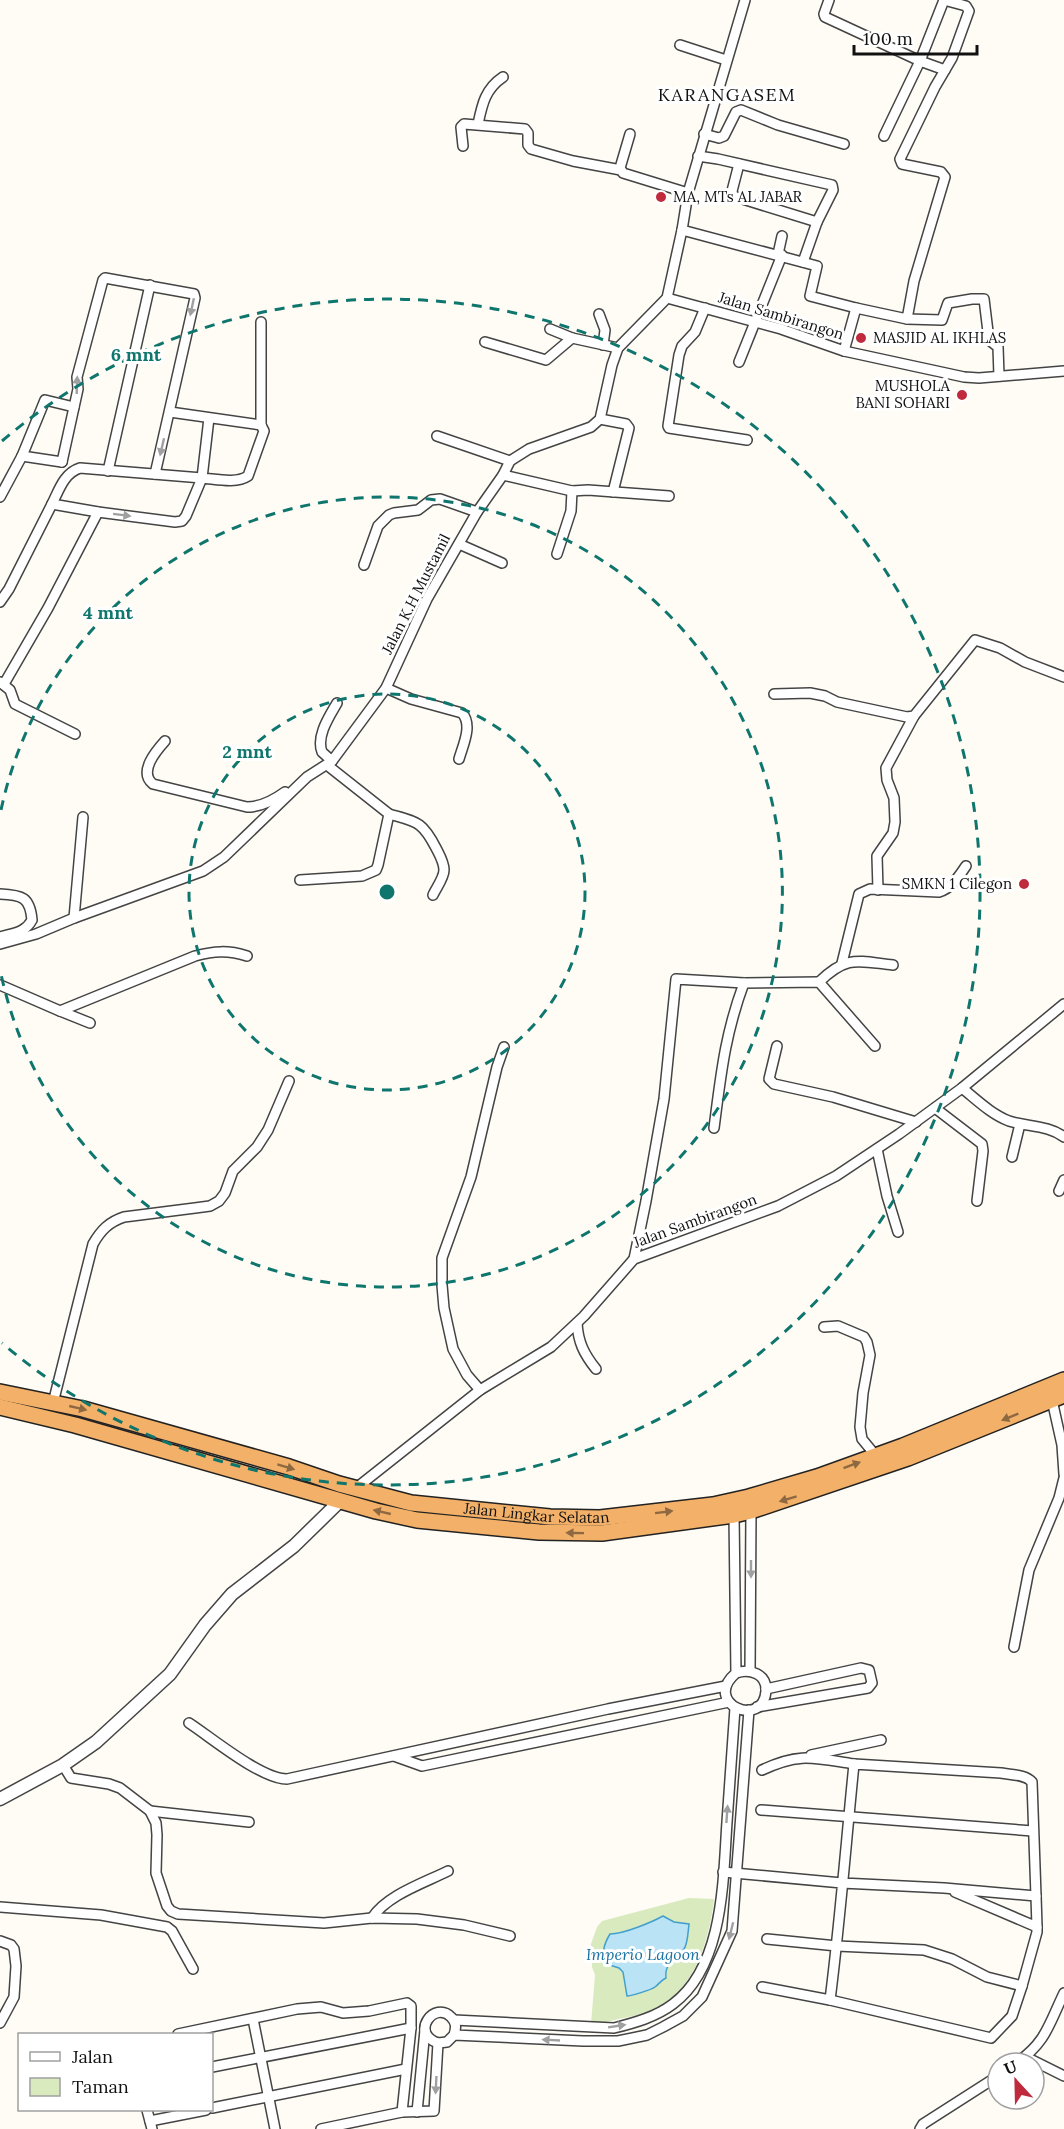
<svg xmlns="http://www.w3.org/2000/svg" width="1064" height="2129" viewBox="0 0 1064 2129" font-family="Lora,serif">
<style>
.green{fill:#d8eabe}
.water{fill:#bae4f5;stroke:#439fcb;stroke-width:1.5}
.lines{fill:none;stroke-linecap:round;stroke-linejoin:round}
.minor-casing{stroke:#444;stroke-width:12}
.tertiary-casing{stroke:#444;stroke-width:15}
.trunk-casing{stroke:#222;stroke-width:18}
.minor{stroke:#fff;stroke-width:9}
.tertiary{stroke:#fff;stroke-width:12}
.trunk{stroke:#f3b068;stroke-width:15}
.oneway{fill:#a0a0a0}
.oneway2{fill:#8d6841}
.ring{fill:none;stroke:#0f766e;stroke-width:3;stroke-dasharray:10 8}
.poi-dot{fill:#bf2a3d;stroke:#fff;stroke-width:2}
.labels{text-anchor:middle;stroke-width:6;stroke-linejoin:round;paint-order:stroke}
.poi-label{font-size:15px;fill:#111;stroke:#fff;text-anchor:start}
.street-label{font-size:15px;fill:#111;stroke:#fff}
.water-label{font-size:16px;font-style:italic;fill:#1b71a1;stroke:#fff}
.quarter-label{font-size:18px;letter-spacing:1.5px;fill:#111;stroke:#fff}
.centre{fill:#0f766e;stroke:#fff;stroke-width:3}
.ring-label{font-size:18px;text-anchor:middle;font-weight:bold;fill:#0f766e;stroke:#fff;stroke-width:6;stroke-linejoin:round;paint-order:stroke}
</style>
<rect width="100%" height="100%" fill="#fffcf5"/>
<!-- green -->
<path class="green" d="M 689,1898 L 714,1899 C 709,1942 694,1993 650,2011 C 641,2015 632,2016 623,2018 C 612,2021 602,2023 591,2024 L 595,1975 L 592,1967 L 591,1944 L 597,1927 L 602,1921 Z"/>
<!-- water -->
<path class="water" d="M 663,1916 L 674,1922 L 689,1924 C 688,1931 688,1943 684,1949 C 677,1960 664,1962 666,1978 C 661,1980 659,1984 655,1987 C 651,1990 631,1996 627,1996 L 623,1972 L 619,1968 L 606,1964 C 601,1953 604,1944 610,1934 C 624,1934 652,1922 663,1916 Z"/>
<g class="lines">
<defs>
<g id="minor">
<path d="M 829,0 L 824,14 L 825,17 L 920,61 L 945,70"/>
<path d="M 680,45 L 726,60"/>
<path d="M 478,124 C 482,105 485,89 503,77"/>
<path d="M 630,134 L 620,168 L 623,173 L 688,193"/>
<path d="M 704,134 L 719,138 L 724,136 L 736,112 L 741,110 L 778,125 L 844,144"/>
<path d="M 884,136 L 920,61 L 944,0"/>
<path d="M 463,146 L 461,127 L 464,124 L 525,129 L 528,133 L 528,145 L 531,149 L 573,161 L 621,170"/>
<path d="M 698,156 L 718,159 L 832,185 L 833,190 L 817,222"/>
<path d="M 739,164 L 732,191 L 733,196 L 817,222 L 803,262"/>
<path d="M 682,230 L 817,266 L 810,296 L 856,308"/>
<path d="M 778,254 L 782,236"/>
<path d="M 667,298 L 781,329 L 844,351 L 964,377 L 979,378 L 1064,371"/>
<path d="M 705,308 L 695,332 L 682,346 L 679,355 L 668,426 L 669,428 L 747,440"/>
<path d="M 599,314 L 605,330 L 603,345"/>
<path d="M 907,319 L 942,320 L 948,303 L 972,299 L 984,299 L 989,340 L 998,347 L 999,376"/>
<path d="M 550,329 L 572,338"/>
<path d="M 485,342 L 546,360 L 572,338 L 618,348"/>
<path d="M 844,351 L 856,308 L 907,319 L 914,281 L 945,177 L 941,172 L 902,164 L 900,159 L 935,87 L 952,58 L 969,11 L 966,6 L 944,0"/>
<path d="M 739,362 L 782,255"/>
<path d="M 170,412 L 261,425 L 264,431 L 248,476 C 236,484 216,479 202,478 L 186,516 L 182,521 L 175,522 L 98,512 L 52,504 C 59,490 64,473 80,468 L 202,478 L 209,418"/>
<path d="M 600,419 L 626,424 L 629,428 L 613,492"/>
<path d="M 261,425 L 261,322"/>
<path d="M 437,436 L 510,461"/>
<path d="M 62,462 L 78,389 L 77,377 L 103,280 L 105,278 L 194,294 L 195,298 L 155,474"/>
<path d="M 62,462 L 22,456 L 45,400 L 74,407"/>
<path d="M 108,471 L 150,285"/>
<path d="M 503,475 L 572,491 L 571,511 L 557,554"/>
<path d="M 572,491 L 588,490 L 669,496"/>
<path d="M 0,497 L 22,456"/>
<path d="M 459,544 L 502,563"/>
<path d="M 364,565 L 378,526 L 389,515 L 394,513 L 418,510 L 431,500 L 440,499 L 477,512"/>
<path d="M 0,602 L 9,589 L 52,504"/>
<path d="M 0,682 L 10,690 L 15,704 L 75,734"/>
<path d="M 4,684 L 48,608 L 98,512"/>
<path d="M 386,688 L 411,699 L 462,713 C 473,725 463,745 459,759"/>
<path d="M 774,694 L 810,693 L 825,696 L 837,702 L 907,717 L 914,716 L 975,640 L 1000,648 L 1025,662 L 1064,677"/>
<path d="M 165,741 C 156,751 138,772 153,784 L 247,807 C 261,807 274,800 285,792"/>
<path d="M 332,761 L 322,752 C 316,736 329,717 337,703"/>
<path d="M 389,814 C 417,822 422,821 436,848 C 439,854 444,862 444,870 C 444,878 436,888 433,895"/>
<path d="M 300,880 L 362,876 L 376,870 L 378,865 L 389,814 L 327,765"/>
<path d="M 878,890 L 877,856 L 893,833 L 895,822 L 894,798 L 887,780 L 886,768 L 914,716"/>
<path d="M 0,894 C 22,895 30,897 32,920 C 25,933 13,933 0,937"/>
<path d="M 74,918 L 83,817"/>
<path d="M 0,944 L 36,934 L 74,918 L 203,871 L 224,857 L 307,777 L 332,761 L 386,688 L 427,599 L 477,512 L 503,475 L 510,461 L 529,449 L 591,427 L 600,419 L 612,365 L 618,348 L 667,298 L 682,230 L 688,193 L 745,0"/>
<path d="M 842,963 L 859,894 L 870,889 L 939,892 C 952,888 959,876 966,866"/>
<path d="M 819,982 C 847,955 857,961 893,965"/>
<path d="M 0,985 L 60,1011 L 195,956 C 214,951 228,950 247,956"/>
<path d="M 60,1011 L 90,1023"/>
<path d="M 777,1046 L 769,1079 L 774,1084 L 833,1097 L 916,1122"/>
<path d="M 962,1088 C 977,1100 991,1114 1009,1121 C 1028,1127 1048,1125 1064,1137"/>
<path d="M 935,1108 L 982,1144 L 983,1151 L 977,1201"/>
<path d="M 714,1128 C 721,1074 725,1034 744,983"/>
<path d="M 877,1149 L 887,1196 L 898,1232"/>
<path d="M 1012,1157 L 1020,1124"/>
<path d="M 1059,1191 L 1064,1180"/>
<path d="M 634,1259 L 646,1201 L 664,1099 L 676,979 L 744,983 L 819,982 L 875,1046"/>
<path d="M 577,1323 C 578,1342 584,1354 596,1369"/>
<path d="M 824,1327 L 838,1326 L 864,1337 L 867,1342 L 870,1355 L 863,1393 L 860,1427 L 862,1439 L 876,1456"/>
<path d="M 480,1390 L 467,1375 L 453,1349 L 444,1308 L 442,1285 L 442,1258 L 471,1177 L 497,1067 L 504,1047"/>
<path d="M 1052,1400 L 1062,1445 L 1064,1474"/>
<path d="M 53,1403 L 93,1244 C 101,1230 109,1222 124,1217 L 195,1208 L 210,1206 L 219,1201 L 225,1193 L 233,1171 L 257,1147 L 268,1130 L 289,1081"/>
<path d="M 355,1489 L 480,1390 L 551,1347 L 584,1316 L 634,1259 L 778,1206 L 836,1176 L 899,1134 L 962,1088 L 1064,1004"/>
<path d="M 734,1515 L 736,1673 C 701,1703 763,1730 766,1691 C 767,1674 750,1668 736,1673"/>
<path d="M 1014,1647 L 1029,1570 L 1059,1498 L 1064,1478"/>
<path d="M 750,1671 L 751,1511"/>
<path d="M 757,1707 L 868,1688 L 872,1683 L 869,1670 L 861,1668 L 766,1689"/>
<path d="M 189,1723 C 212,1738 261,1779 287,1779 L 608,1709 L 726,1686"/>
<path d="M 811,1755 L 881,1740"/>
<path d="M 394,1756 L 422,1766 L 729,1702"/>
<path d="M 63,1765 L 71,1778 L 109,1784 L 120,1788 L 150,1811 L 156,1823 L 157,1835 L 156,1873 L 167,1906 L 171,1911 L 178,1914 L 324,1923 L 372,1918 L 417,1919 L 464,1925 L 510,1936"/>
<path d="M 762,1770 C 800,1752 814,1758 854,1764"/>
<path d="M 761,1810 L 1033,1831"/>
<path d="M 150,1811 L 249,1822"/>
<path d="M 723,1872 L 842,1883 L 944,1888 L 1036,1896 L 1032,1782 C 1025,1774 1011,1775 1001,1773 L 854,1764 C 846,1843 840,1922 830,2000 L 762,1987"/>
<path d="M 955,1892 L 1037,1927 L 1036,1896"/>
<path d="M 0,1907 L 101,1915 L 167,1927 L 172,1931 L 193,1969"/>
<path d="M 372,1918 C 387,1895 424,1883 448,1871"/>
<path d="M 767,1939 L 837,1946 L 924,1950 L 952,1959 L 987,1977 L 1022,1986 L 1037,1932 L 1037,1927"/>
<path d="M 0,1941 L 11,1945 L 14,1949 L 16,1966 L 14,1997 L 0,2023"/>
<path d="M 830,2000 L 991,2038 L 1012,2016 L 1022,1986"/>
<path d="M 253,2019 L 275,2129"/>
<path d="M 454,2020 L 614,2028 C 634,2023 656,2017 673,2004 C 724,1966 723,1880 727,1822 C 730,1784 732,1746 735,1708"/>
<path d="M 178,2034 L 297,2009 L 321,2007 L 343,2013 L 369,2011 L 407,2003 L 411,2006 L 411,2028 L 402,2112"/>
<path d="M 454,2035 C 456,2028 457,2023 451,2017 C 435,2000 409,2033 438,2043 L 447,2042 L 454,2035 L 583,2041 L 618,2041 L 647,2035 L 663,2027 L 683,2016 L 702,1997 L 732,1931 L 749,1710"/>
<path d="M 1026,2057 L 1064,2076"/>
<path d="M 1016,2063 C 1046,2043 1049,2024 1064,1993"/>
<path d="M 212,2067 L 411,2028"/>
<path d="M 212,2108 L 406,2069"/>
<path d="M 147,2110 L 152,2129"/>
<path d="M 417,2112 L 425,2030"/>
<path d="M 150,2121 L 206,2110"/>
<path d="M 321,2129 L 402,2112 L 434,2111 L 438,2043"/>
<path d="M 920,2129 L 923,2124 L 998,2076"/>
</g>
<path id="tertiary" d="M 0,1799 L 63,1765 L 96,1742 L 170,1674 L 205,1625 L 232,1594 L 294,1546 L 340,1501"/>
<g id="trunk">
<path id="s1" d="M 0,1392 L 83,1409 L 289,1467 L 339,1484 L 411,1503 L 550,1517 L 600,1518 L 713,1505 L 749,1497 L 817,1477 L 903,1446 L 1064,1380"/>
<path d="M 0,1407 L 75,1425 L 376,1511 L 417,1520 L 539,1532 L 602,1533 L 734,1515 L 751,1511 L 908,1458 L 1064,1395"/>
</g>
</defs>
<!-- minor casing -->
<use href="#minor" class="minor-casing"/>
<!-- tertiary casing -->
<use href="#tertiary" class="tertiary-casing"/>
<!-- trunk casing -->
<use href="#trunk" class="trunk-casing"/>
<!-- minor -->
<use href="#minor" class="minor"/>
<!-- tertiary -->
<use href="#tertiary" class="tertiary"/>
<!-- trunk -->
<use href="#trunk" class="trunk"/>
</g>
<!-- one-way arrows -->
<defs><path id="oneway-solid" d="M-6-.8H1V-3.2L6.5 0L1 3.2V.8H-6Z" transform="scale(1.5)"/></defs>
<g class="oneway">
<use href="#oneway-solid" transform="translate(192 307) rotate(102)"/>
<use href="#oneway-solid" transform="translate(77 385) rotate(-88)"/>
<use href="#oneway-solid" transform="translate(162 447) rotate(103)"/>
<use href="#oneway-solid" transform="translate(122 515) rotate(7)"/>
<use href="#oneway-solid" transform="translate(751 1569) rotate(90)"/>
<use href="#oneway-solid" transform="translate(727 1814) rotate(-86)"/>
<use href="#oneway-solid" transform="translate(731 1931) rotate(104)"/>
<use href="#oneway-solid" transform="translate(617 2026) rotate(-9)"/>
<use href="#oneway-solid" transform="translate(551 2040) rotate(-177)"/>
<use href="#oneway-solid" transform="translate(436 2085) rotate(93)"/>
</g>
<g class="oneway2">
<use href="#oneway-solid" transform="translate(78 1408) rotate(13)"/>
<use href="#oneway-solid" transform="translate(1010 1417) rotate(158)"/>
<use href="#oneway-solid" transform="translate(852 1465) rotate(-20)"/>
<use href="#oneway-solid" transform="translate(286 1467) rotate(17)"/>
<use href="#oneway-solid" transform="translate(788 1499) rotate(163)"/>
<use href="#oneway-solid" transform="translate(382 1512) rotate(-167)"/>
<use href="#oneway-solid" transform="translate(664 1512) rotate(-7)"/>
<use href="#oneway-solid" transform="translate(575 1533) rotate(-179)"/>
</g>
<!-- distance rings -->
<g class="ring">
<circle cx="387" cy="892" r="198"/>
<path d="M1 810A395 395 0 1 1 1 974"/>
<path d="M2 441A593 593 0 1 1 2 1343"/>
</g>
<!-- markers -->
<g class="poi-dot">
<circle cx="661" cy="197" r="6"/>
<circle cx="861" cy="338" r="6"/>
<circle cx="962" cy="395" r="6"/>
<circle cx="1024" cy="884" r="6"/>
</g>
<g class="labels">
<!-- poi labels -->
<g class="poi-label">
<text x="673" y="202">MA, MTs AL JABAR</text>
<text x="873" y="343">MASJID AL IKHLAS</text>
<text x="950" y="391" text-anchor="end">MUSHOLA<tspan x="950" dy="17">BANI SOHARI</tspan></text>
<text x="1012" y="889" text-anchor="end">SMKN 1 Cilegon</text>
</g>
<!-- street labels -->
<g class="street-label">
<text transform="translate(781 316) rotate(17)" y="5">Jalan Sambirangon</text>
<text transform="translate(416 594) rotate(-63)" y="5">Jalan K.H Mustamil</text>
<text transform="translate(695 1221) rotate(-20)" y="5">Jalan Sambirangon</text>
<text dy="5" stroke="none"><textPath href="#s1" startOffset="552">Jalan Lingkar Selatan</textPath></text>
</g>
<!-- water labels -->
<g class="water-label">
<text x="643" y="1960">Imperio Lagoon</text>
</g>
<!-- quarter labels -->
<g class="quarter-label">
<text x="727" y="101">KARANGASEM</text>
</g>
</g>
<circle cx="387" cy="892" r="9" class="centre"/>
<g class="ring-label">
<text x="136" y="361">6 mnt</text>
<text x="108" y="619">4 mnt</text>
<text x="247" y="758">2 mnt</text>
</g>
<!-- legend -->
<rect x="18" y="2033" width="195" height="78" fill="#ffffff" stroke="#a0a0a0" stroke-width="1.5"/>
<rect x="30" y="2052" width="30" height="9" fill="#ffffff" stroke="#a0a0a0" stroke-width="1.5"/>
<text x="72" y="2063" font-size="18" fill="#111111">Jalan</text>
<rect x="30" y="2078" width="30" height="18" fill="#d8eabe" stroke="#a0a0a0" stroke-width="1.5"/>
<text x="72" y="2093" font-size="18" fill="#111111">Taman</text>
<!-- north arrow -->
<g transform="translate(1016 2081) rotate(338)"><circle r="28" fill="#ffffff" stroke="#a0a0a0" stroke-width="1.5"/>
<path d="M0-4.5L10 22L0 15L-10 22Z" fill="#bf2a3d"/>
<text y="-9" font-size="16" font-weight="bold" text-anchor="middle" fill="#111111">U</text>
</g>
<!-- scale -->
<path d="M854 45v9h123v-9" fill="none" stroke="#111111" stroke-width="3"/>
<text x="863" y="45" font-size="18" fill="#111111" stroke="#ffffff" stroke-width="4.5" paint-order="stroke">100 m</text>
</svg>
